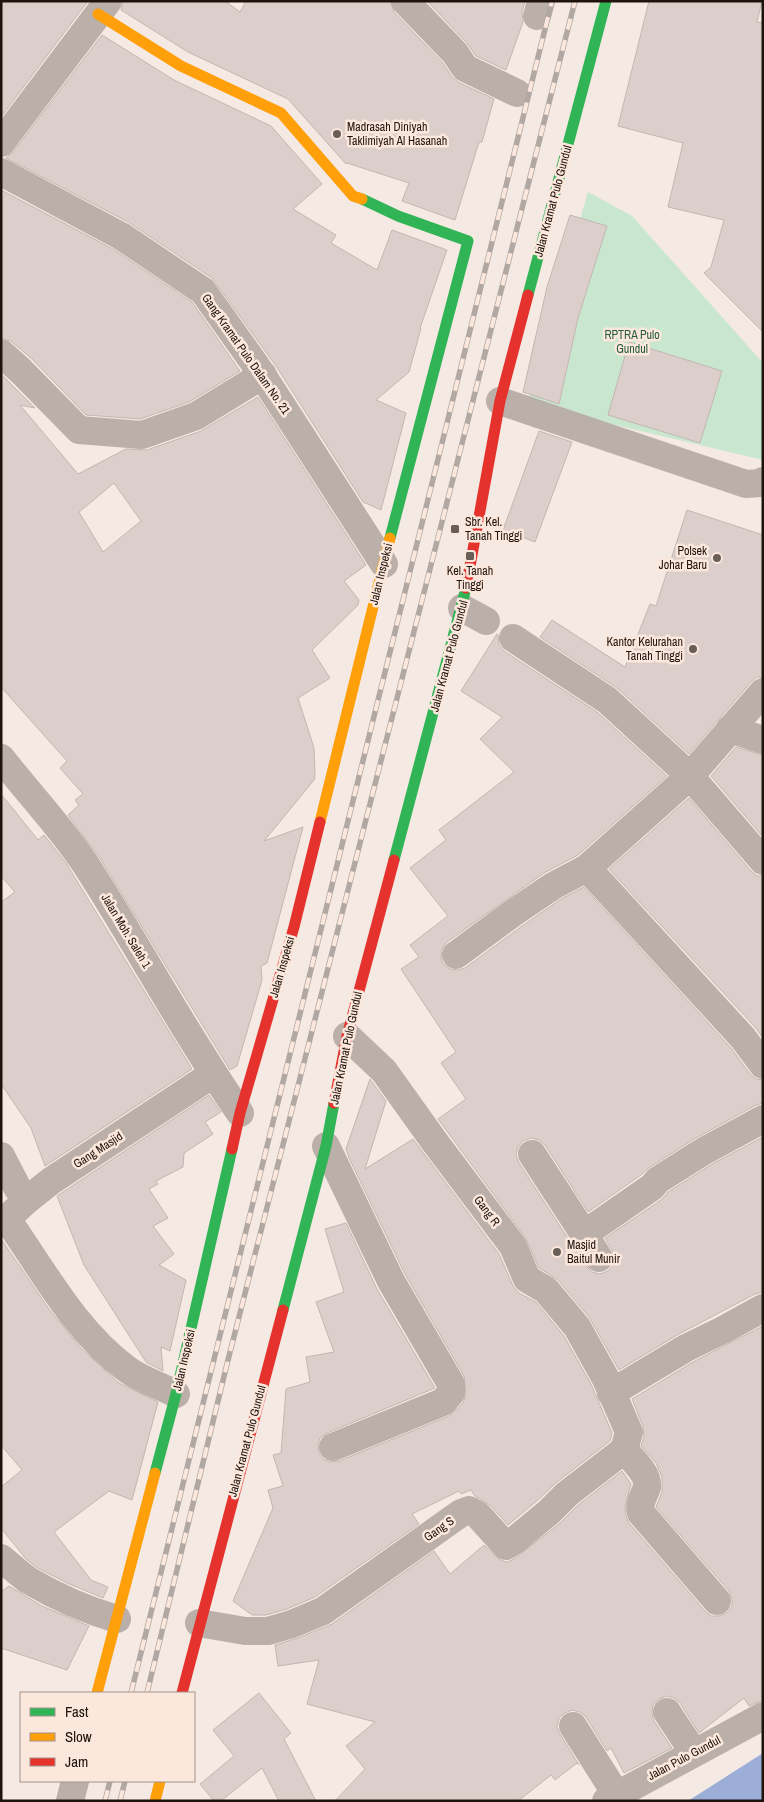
<svg xmlns="http://www.w3.org/2000/svg" width="764" height="1802" viewBox="0 0 764 1802" font-family="'Archivo Narrow',sans-serif">
<style>
.green{fill:#c9e7cf}
.water{fill:#9caed7}
.building{fill:#dccfcb;stroke:#c2b6b3;fill-rule:evenodd}
.lines{fill:none;stroke-linecap:round;stroke-linejoin:round}
.street{stroke:#baafa9;stroke-width:28}
.fast{stroke:#30b455;stroke-width:11}
.slow{stroke:#ff9f0a;stroke-width:11}
.jam{stroke:#e5322d;stroke-width:11}
.rail-casing{stroke:#b2a8a3;stroke-width:5.5}
.rail{stroke:#fbe7dc;stroke-width:4;stroke-dasharray:11;stroke-linecap:butt}
.poi-dot{fill:#695e58;stroke:#fbe7dc;stroke-width:2}
.labels{text-anchor:middle;stroke-width:5;stroke-linejoin:round;paint-order:stroke}
.poi-label{font-size:12px;fill:#1e130d;stroke:#fbe7dc;text-anchor:start}
.street-label{font-size:12px;fill:#1e130d;stroke:#fbe7dc}
.park-label{font-size:12px;fill:#235b3e;stroke:#fbe7dc}
</style>
<rect width="100%" height="100%" fill="#f4e9e3"/>
<!-- green -->
<path class="green" d="M 588,192 L 632,216 L 763,363 L 763,460 L 527,404 Z"/>
<!-- water -->
<path class="water" d="M 763,1753 L 763,1801 L 688,1801 Z"/>
<!-- building -->
<g class="building">
<path d="M 1,1 L 88,1 L 1,117 Z"/>
<path d="M 123,1 L 225,1 L 240,12 L 246,1 L 390,1 L 394,12 L 443,63 L 452,77 L 458,82 L 494,99 L 482,142 L 479,142 L 455,220 L 402,201 L 409,183 L 347,163 L 346,164 L 288,99 L 188,52 L 121,10 Z"/>
<path d="M 427,1 L 525,1 L 522,12 L 523,22 L 506,70 L 476,56 L 466,42 Z"/>
<path d="M 649,1 L 762,1 L 757,22 L 763,23 L 763,332 L 704,273 L 711,267 L 724,220 L 668,207 L 683,143 L 618,126 Z"/>
<path d="M 102,35 L 174,80 L 271,126 L 322,184 L 293,209 L 336,235 L 331,243 L 377,270 L 392,230 L 447,250 L 420,328 L 421,328 L 409,372 L 376,400 L 406,413 L 381,510 L 363,502 L 276,366 L 212,278 L 128,222 L 6,158 L 13,152 Z"/>
<path d="M 1,190 L 113,249 L 192,302 L 240,371 L 189,402 L 140,419 L 86,415 L 32,359 L 11,341 L 1,338 Z"/>
<path d="M 570,215 L 607,226 L 578,318 L 559,404 L 523,392 L 547,287 Z"/>
<path d="M 629,342 L 722,371 L 700,443 L 608,415 Z"/>
<path d="M 1,374 L 35,408 L 20,405 L 78,474 L 126,449 L 147,450 L 201,431 L 258,397 L 366,565 L 344,581 L 359,600 L 358,605 L 312,650 L 330,678 L 298,698 L 314,748 L 315,776 L 314,780 L 264,841 L 303,827 L 267,963 L 261,966 L 262,980 L 237,1066 L 230,1070 L 101,860 L 68,815 L 79,805 L 75,800 L 83,794 L 60,768 L 67,761 L 1,687 ZM 114,483 L 141,521 L 103,552 L 79,512 Z"/>
<path d="M 539,431 L 572,442 L 535,542 L 503,530 Z"/>
<path d="M 687,510 L 763,535 L 763,677 L 757,677 L 751,682 L 689,754 L 617,688 L 540,637 L 552,620 L 625,667 L 650,604 L 656,606 Z"/>
<path d="M 497,634 L 498,635 L 499,645 L 504,651 L 597,712 L 667,776 L 578,855 L 544,873 L 447,942 L 442,949 L 441,957 L 443,964 L 450,969 L 458,970 L 465,968 L 522,926 L 561,899 L 584,887 L 731,1048 L 750,1074 L 756,1079 L 763,1080 L 763,1103 L 756,1105 L 696,1138 L 650,1167 L 641,1175 L 588,1212 L 545,1145 L 539,1140 L 531,1138 L 523,1141 L 518,1147 L 516,1155 L 519,1163 L 586,1266 L 592,1272 L 600,1274 L 608,1271 L 613,1266 L 615,1258 L 612,1250 L 605,1238 L 661,1200 L 668,1192 L 712,1164 L 763,1137 L 763,1292 L 755,1294 L 679,1334 L 619,1370 L 589,1317 L 558,1280 L 539,1268 L 525,1237 L 438,1119 L 466,1099 L 441,1063 L 456,1052 L 401,969 L 419,957 L 410,945 L 448,916 L 410,868 L 446,840 L 439,830 L 514,772 L 480,739 L 502,717 L 461,691 Z"/>
<path d="M 736,747 L 763,755 L 763,837 L 711,776 Z"/>
<path d="M 1,794 L 38,840 L 44,835 L 66,863 L 192,1069 L 45,1166 L 31,1128 L 1,1084 L 1,902 L 15,892 L 1,876 Z"/>
<path d="M 689,798 L 751,871 L 757,876 L 763,876 L 763,1038 L 755,1027 L 609,869 Z"/>
<path d="M 370,1079 L 386,1101 L 365,1169 L 413,1139 L 499,1254 L 513,1286 L 519,1293 L 536,1302 L 564,1336 L 592,1386 L 612,1433 L 610,1441 L 557,1482 L 538,1500 L 508,1525 L 490,1505 L 475,1496 L 471,1490 L 461,1494 L 459,1491 L 412,1514 L 419,1524 L 315,1597 L 287,1609 L 266,1615 L 252,1615 L 233,1601 L 273,1508 L 268,1490 L 283,1486 L 273,1455 L 281,1453 L 286,1389 L 310,1382 L 306,1357 L 334,1352 L 316,1302 L 344,1292 L 325,1229 L 346,1223 L 377,1289 L 435,1388 L 327,1433 L 320,1438 L 318,1445 L 319,1453 L 323,1459 L 330,1462 L 339,1461 L 449,1416 L 463,1403 L 466,1394 L 464,1376 L 405,1274 L 349,1158 L 346,1149 Z"/>
<path d="M 209,1095 L 221,1112 L 205,1122 L 213,1134 L 184,1153 L 183,1167 L 156,1181 L 158,1184 L 149,1189 L 168,1218 L 153,1226 L 174,1254 L 159,1265 L 186,1280 L 170,1351 L 161,1347 L 163,1371 L 146,1362 L 84,1265 L 57,1196 Z"/>
<path d="M 1,1239 L 49,1309 L 81,1348 L 119,1383 L 158,1402 L 132,1500 L 109,1491 L 54,1532 L 91,1580 L 108,1587 L 103,1598 L 67,1583 L 36,1567 L 26,1559 L 1,1528 L 1,1487 L 22,1470 L 1,1445 Z"/>
<path d="M 763,1326 L 763,1700 L 749,1706 L 744,1698 L 699,1733 L 680,1703 L 674,1698 L 667,1696 L 659,1699 L 653,1705 L 652,1713 L 654,1721 L 672,1748 L 624,1773 L 611,1748 L 607,1751 L 586,1717 L 580,1712 L 572,1710 L 565,1713 L 559,1718 L 557,1727 L 560,1734 L 579,1765 L 577,1763 L 555,1780 L 551,1775 L 518,1801 L 335,1801 L 365,1769 L 346,1746 L 375,1722 L 307,1704 L 319,1660 L 278,1666 L 275,1645 L 298,1638 L 332,1624 L 434,1551 L 450,1574 L 484,1545 L 500,1560 L 507,1562 L 514,1559 L 559,1524 L 577,1506 L 622,1471 L 631,1484 L 625,1506 L 626,1516 L 629,1523 L 705,1611 L 711,1616 L 719,1616 L 728,1612 L 732,1606 L 732,1599 L 729,1591 L 656,1507 L 662,1492 L 662,1477 L 656,1463 L 641,1446 L 644,1436 L 643,1426 L 632,1399 L 693,1362 Z"/>
<path d="M 9,1586 L 42,1606 L 89,1626 L 67,1670 L 1,1648 L 1,1592 Z"/>
<path d="M 259,1693 L 291,1733 L 284,1739 L 316,1801 L 279,1801 L 262,1768 L 221,1801 L 214,1801 L 200,1784 L 234,1756 L 213,1730 Z"/>
</g>
<g class="lines">
<!-- street -->
<g class="street">
<path d="M 405,1 L 455,53 L 465,68 L 517,93"/>
<path d="M 537,16 L 541,1"/>
<path d="M 1,143 L 108,1"/>
<path d="M 1,172 L 121,236 L 203,291 L 257,367 L 384,564"/>
<path d="M 1,353 L 21,371 L 79,430 L 142,435 L 196,416 L 263,375"/>
<path d="M 500,401 L 746,484 L 760,483 L 763,481"/>
<path d="M 462,608 L 486,621"/>
<path d="M 513,638 L 607,700 L 690,776 L 763,861"/>
<path d="M 763,692 L 690,776 L 587,868 L 743,1038 L 763,1065"/>
<path d="M 730,729 L 763,740"/>
<path d="M 1,758 C 30,795 63,829 88,868 C 140,949 185,1034 240,1113"/>
<path d="M 456,955 L 513,913 L 553,886 L 587,868"/>
<path d="M 326,1146 L 391,1281 L 451,1384 L 451,1393 L 443,1402 L 333,1447"/>
<path d="M 532,1154 L 584,1234"/>
<path d="M 1,1156 L 18,1189 L 27,1200"/>
<path d="M 7,1219 C 44,1272 75,1331 128,1370 C 142,1380 161,1386 176,1394"/>
<path d="M 1,1224 L 27,1200 L 51,1181 L 213,1074"/>
<path d="M 599,1258 L 584,1234 L 652,1187 L 658,1180 L 704,1151 L 763,1119"/>
<path d="M 611,1393 L 686,1348 L 723,1330 L 763,1308"/>
<path d="M 624,1450 C 632,1459 649,1474 647,1487 C 644,1497 638,1503 641,1513 L 717,1601"/>
<path d="M 1,1558 C 10,1565 19,1574 28,1580 C 55,1596 86,1610 117,1619"/>
<path d="M 199,1623 L 245,1631 L 268,1631 L 292,1624 L 323,1611 L 461,1513 L 469,1510 L 478,1515 L 506,1546 L 514,1541 L 549,1512 L 567,1494 L 624,1450 L 629,1432 L 606,1379 L 577,1327 L 546,1290 L 527,1279 L 513,1246 L 434,1141 L 384,1071 L 347,1036"/>
<path d="M 667,1712 L 694,1753"/>
<path d="M 573,1726 L 616,1794"/>
<path d="M 70,1801 L 75,1781"/>
<path d="M 606,1801 L 763,1716"/>
</g>
<!-- fast -->
<g class="fast">
<path d="M 362,199 L 398,216 L 468,241 L 390,538"/>
<path d="M 528,295 L 606,1"/>
<path d="M 394,860 L 466,588"/>
<path d="M 283,1310 L 326,1146 L 334,1103"/>
<path d="M 155,1473 L 176,1394 L 232,1149"/>
</g>
<!-- slow -->
<g class="slow">
<path d="M 98,14 L 181,66 L 281,113 L 353,196 L 362,199"/>
<path d="M 320,822 L 390,538"/>
<path d="M 97,1693 L 155,1473"/>
<path d="M 155,1801 L 160,1781"/>
</g>
<!-- jam -->
<g class="jam">
<path d="M 466,588 L 500,401 L 528,295"/>
<path d="M 334,1103 L 347,1036 L 394,860"/>
<path d="M 232,1149 L 240,1113 L 294,927 L 320,822"/>
<path d="M 182,1693 L 283,1310"/>
</g>
<defs>
<g id="rail">
<path d="M 131,1693 L 552,1"/>
<path d="M 147,1693 L 227,1364 L 575,1"/>
<path d="M 105,1801 L 110,1781"/>
<path d="M 120,1801 L 125,1781"/>
</g>
</defs>
<!-- rail casing -->
<use href="#rail" class="rail-casing"/>
<!-- rail -->
<use href="#rail" class="rail"/>
</g>
<!-- markers -->
<g class="poi-dot">
<circle cx="337" cy="134" r="5"/>
<rect x="450" y="524" width="10" height="10" rx="2.5"/>
<rect x="465" y="551" width="10" height="10" rx="2.5"/>
<circle cx="717" cy="558" r="5"/>
<circle cx="693" cy="649" r="5"/>
<circle cx="557" cy="1252" r="5"/>
</g>
<g class="labels">
<!-- poi labels -->
<g class="poi-label">
<text x="347" y="131">Madrasah Diniyah<tspan x="347" dy="14">Taklimiyah Al Hasanah</tspan></text>
<text x="465" y="526">Sbr. Kel.<tspan x="465" dy="14">Tanah Tinggi</tspan></text>
<text x="707" y="555" text-anchor="end">Polsek<tspan x="707" dy="14">Johar Baru</tspan></text>
<text x="470" y="575" text-anchor="middle">Kel. Tanah<tspan x="470" dy="14">Tinggi</tspan></text>
<text x="683" y="646" text-anchor="end">Kantor Kelurahan<tspan x="683" dy="14">Tanah Tinggi</tspan></text>
<text x="567" y="1249">Masjid<tspan x="567" dy="14">Baitul Munir</tspan></text>
</g>
<!-- street labels -->
<g class="street-label">
<text transform="translate(553 201) rotate(-75)" y="4">Jalan Kramat Pulo Gundul</text>
<text transform="translate(246 354) rotate(55)" y="4">Gang Kramat Pulo Dalam No. 21</text>
<text transform="translate(381 574) rotate(-76)" y="4">Jalan Inspeksi</text>
<text transform="translate(449 656) rotate(-75)" y="4">Jalan Kramat Pulo Gundul</text>
<text transform="translate(126 931) rotate(59)" y="4">Jalan Moh. Saleh 1</text>
<text transform="translate(282 967) rotate(-74)" y="4">Jalan Inspeksi</text>
<text transform="translate(346 1048) rotate(-78)" y="4">Jalan Kramat Pulo Gundul</text>
<text transform="translate(98 1150) rotate(-33)" y="4">Gang Masjid</text>
<text transform="translate(487 1211) rotate(53)" y="4">Gang R</text>
<text transform="translate(184 1360) rotate(-77)" y="4">Jalan Inspeksi</text>
<text transform="translate(247 1441) rotate(-75)" y="4">Jalan Kramat Pulo Gundul</text>
<text transform="translate(439 1529) rotate(-35)" y="4">Gang S</text>
<text transform="translate(684 1758) rotate(-28)" y="4">Jalan Pulo Gundul</text>
</g>
<!-- park labels -->
<g class="park-label">
<text x="632" y="339">RPTRA Pulo<tspan x="632" dy="14">Gundul</tspan></text>
</g>
</g>
<!-- border -->
<rect width="764" height="1802" fill="none" stroke="#1e130d" stroke-width="5"/>
<!-- legend -->
<rect x="20" y="1692" width="175" height="90" fill="#fbe7dc" stroke="#a39289"/>
<rect x="30" y="1708" width="25" height="8" fill="#30b455" stroke="#a39289"/>
<text x="65" y="1717" font-size="15" fill="#1e130d">Fast</text>
<rect x="30" y="1733" width="25" height="8" fill="#ff9f0a" stroke="#a39289"/>
<text x="65" y="1742" font-size="15" fill="#1e130d">Slow</text>
<rect x="30" y="1758" width="25" height="8" fill="#e5322d" stroke="#a39289"/>
<text x="65" y="1767" font-size="15" fill="#1e130d">Jam</text>
</svg>
